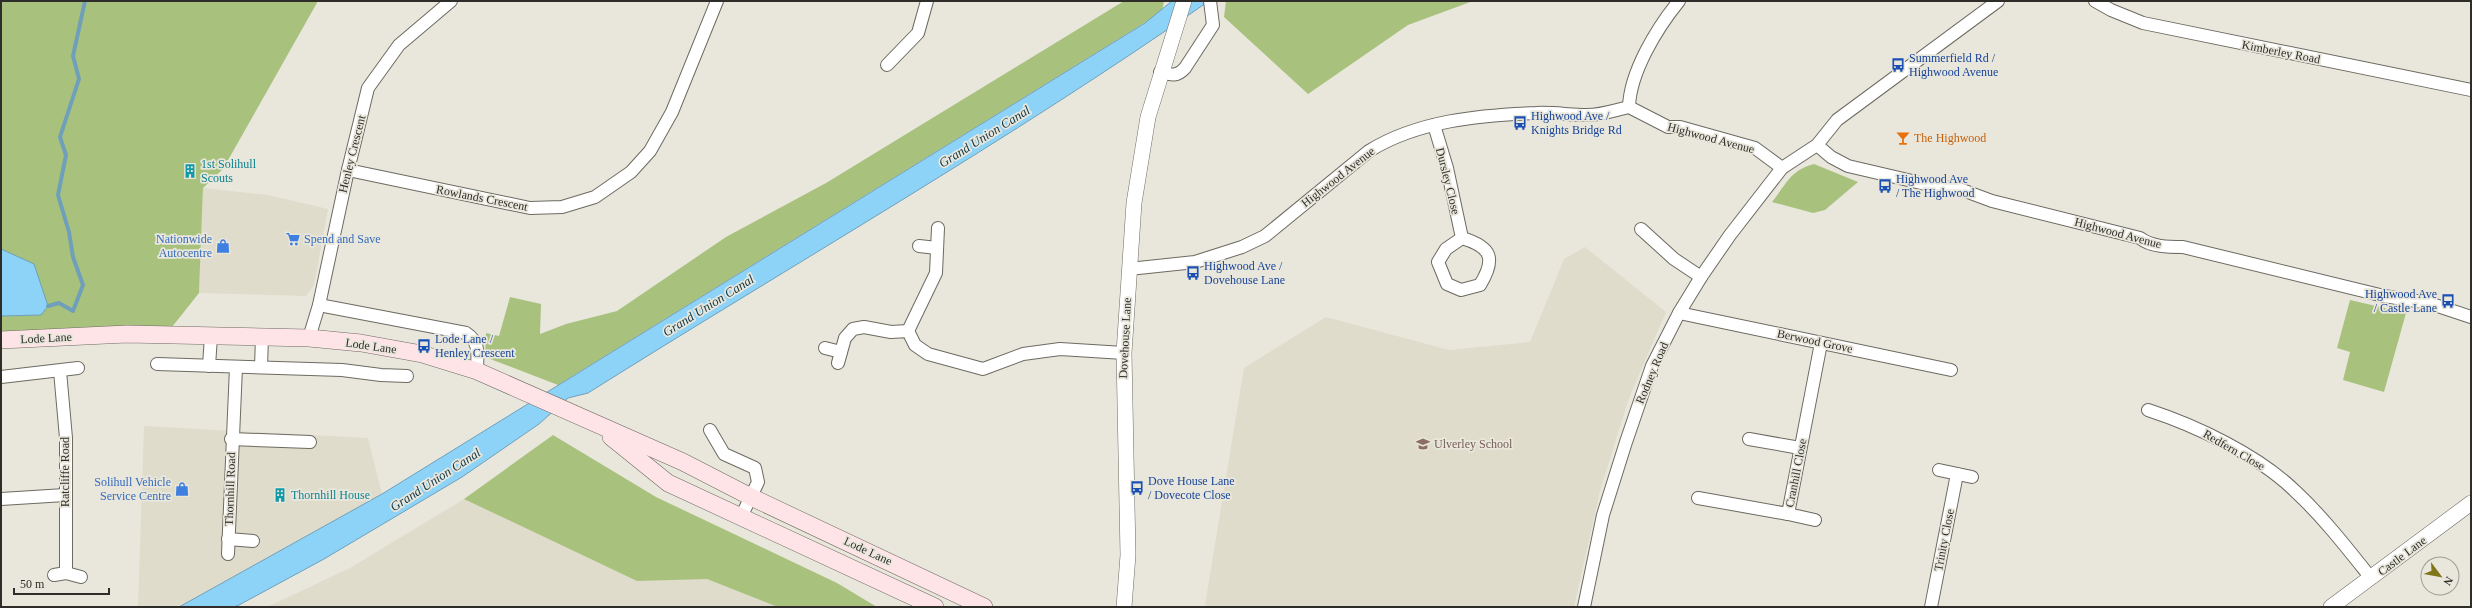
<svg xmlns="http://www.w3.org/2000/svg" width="2472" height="608" viewBox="0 0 2472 608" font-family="Georgia,serif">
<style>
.built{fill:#dfdccb}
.green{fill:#a8c27e}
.water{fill:#8dd2f7;stroke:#70a0b9}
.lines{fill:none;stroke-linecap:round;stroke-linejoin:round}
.stream{stroke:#70a0b9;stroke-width:4}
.minor-casing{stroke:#6c6a61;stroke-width:14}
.tertiary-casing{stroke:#6c6a61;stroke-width:16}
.secondary-casing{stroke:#6c6a61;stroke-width:18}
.minor{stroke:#fff;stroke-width:12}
.tertiary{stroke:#fff;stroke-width:15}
.secondary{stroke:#fee4e7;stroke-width:17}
.labels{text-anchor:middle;stroke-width:3.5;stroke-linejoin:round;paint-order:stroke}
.street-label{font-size:12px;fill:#2e2d29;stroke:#e9e7dc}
.transit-label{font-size:12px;fill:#164399;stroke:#e9e7dc;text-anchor:start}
.food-label{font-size:12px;fill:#c56008;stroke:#e9e7dc;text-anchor:start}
.culture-label{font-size:12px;fill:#0d838f;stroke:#e9e7dc;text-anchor:start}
.shop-label{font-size:12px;fill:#366cbe;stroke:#e9e7dc;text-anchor:end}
.education-label{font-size:12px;fill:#785e54;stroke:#e9e7dc;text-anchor:start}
.water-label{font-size:13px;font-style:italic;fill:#0c3548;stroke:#e9e7dc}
</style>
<rect width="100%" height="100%" fill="#e9e7dc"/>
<!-- built -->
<g class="built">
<path d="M 203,188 L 268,195 L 328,209 L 314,285 L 306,296 L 199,293 Z"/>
<path d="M 1585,247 L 1666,312 L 1629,398 L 1600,491 L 1574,607 L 1213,607 L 1205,605 L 1244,368 L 1326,317 L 1449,350 L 1530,342 L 1564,259 Z"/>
<path d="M 144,426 L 368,438 L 382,494 L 179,607 L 138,607 Z"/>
<path d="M 464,499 L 586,527 L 817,607 L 267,607 L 350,568 Z"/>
</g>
<!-- green -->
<g class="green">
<path d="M 1,1 L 318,1 L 223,169 L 203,188 L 199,293 L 172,327 L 1,332 Z"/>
<path d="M 1124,1 L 1164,1 L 1162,12 L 558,385 L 485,357 L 486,333 L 499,336 L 510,297 L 541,304 L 540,334 L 566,324 L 617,311 L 726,237 L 826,183 Z"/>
<path d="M 1226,1 L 1473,1 L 1408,25 L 1308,94 L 1224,17 Z"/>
<path d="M 1814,164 L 1858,182 L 1825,210 L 1813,213 L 1772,202 C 1786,185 1790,170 1814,164 Z"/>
<path d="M 2350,300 L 2406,313 L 2384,392 L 2343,380 L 2350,352 L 2337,348 Z"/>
<path d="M 553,435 L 656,497 L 837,583 L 877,607 L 778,607 L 707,579 L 637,581 L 464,499 Z"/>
</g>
<!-- water -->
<g class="water">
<path d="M 1172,1 L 1209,1 C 1008,141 795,263 588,393 L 568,398 L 539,424 L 462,477 L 324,559 L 239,605 L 234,607 L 179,607 L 382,494 L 1145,23 Z"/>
<path d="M 1,249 L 34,264 L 48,306 L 41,315 L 1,316 Z"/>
</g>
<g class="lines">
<!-- stream -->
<path class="stream" d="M 48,306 L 59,303 L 73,311 L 83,285 L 73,257 L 69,232 L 58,195 L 66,155 L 60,137 L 79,79 L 73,56 L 85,1"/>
<defs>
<g id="minor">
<path d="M 2095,1 L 2111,10 L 2143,23 L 2471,90"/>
<path d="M 887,65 L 918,33 L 927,1"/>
<path d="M 1160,72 C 1171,75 1177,77 1185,68 L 1213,25 L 1210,1"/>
<path d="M 1629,107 C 1630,72 1657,28 1679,1"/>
<path d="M 1434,125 L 1447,168 L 1462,238 C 1492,247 1496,259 1480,285 L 1461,290 L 1447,284 L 1438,262 L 1446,249 L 1462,238"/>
<path d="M 1817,145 L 1831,157 L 1848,166 L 1938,187 L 1957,188 L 1992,201 L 2140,238 C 2151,247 2169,247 2183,247 L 2384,296 L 2429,303 L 2471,317"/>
<path d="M 348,170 L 530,208 L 562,207 L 595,197 L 631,172 L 650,151 L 672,112 L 717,1"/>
<path d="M 1641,229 L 1674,259 L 1701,277"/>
<path d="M 919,246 L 937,248"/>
<path d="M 1129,269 L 1195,262 L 1242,247 L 1265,236 L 1369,151 C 1417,121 1479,115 1536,113 C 1553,112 1570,115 1587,115 C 1602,115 1615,110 1629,107 L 1668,127 L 1680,127 L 1755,148 L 1782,168"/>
<path d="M 319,305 L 466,333 C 481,343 477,355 477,371"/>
<path d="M 1679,313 L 1951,370"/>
<path d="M 908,331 L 936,273 L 938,228"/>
<path d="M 309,338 L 319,305 L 348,170 L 368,88 L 399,45 L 451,1"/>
<path d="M 825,348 L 841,352"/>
<path d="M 838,363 L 845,338 L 853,329 L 864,327 L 891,332 L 908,331 L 915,345 L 928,354 L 983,369 L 1023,354 L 1060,349 L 1124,353"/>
<path d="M 157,364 L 342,370 L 381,375 L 407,376"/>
<path d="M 209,366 L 211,336"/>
<path d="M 261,367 L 262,337"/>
<path d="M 60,371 L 66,438 L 66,573"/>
<path d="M 1,377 L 78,368"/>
<path d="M 2148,410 C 2197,426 2258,455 2295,491 C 2323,517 2347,548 2371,578"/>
<path d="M 710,430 L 724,454 L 755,468 L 758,482 L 741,517"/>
<path d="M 231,439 L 310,442"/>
<path d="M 1749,439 L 1800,448"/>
<path d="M 1939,470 L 1972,477"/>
<path d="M 1698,498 L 1788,514 L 1821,343"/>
<path d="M 1,499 L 65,495"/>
<path d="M 1788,514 L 1815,520"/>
<path d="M 228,539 L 253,541"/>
<path d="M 228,554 L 236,367"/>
<path d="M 54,575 L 66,573 L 81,577"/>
<path d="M 1584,607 L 1603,515 L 1626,442 L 1652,366 L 1679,313 L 1701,277 L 1730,235 L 1782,168 L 1817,145 L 1837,120 L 1998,1"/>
<path d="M 1931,607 L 1957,474"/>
</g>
<g id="tertiary">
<path d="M 1124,607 L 1128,555 L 1124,353 L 1134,203 L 1148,117 L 1184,1"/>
<path d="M 2331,607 L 2471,503"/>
</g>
<g id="secondary">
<path d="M 1,340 L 127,334 L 309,338 L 361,343 L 422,354 L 477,371 L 683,462 L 751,497 L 984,607"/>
<path d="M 611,437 L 668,483 L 935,607"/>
</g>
</defs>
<!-- minor casing -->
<use href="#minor" class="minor-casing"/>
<!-- tertiary casing -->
<use href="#tertiary" class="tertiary-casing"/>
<!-- secondary casing -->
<use href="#secondary" class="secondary-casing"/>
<!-- minor -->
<use href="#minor" class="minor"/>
<!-- tertiary -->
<use href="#tertiary" class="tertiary"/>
<!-- secondary -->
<use href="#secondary" class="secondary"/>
</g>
<!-- icons -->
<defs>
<symbol id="bus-bare" viewBox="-9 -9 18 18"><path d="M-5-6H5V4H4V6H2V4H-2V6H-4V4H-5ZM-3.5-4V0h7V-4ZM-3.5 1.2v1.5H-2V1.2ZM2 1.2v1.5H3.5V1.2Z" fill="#1a4fb4" stroke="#e9e7dc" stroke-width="2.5" paint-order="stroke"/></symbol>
<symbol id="bar-bare" viewBox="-9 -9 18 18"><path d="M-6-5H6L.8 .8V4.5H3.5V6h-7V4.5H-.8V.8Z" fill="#e8710a" stroke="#e9e7dc" stroke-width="2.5" paint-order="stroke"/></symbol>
<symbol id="building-bare" viewBox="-9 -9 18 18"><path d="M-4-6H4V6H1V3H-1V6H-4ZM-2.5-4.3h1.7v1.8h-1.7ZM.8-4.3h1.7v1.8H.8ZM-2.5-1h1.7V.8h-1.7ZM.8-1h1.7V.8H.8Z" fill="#0f9aa8" stroke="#e9e7dc" stroke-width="2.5" paint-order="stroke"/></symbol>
<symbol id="supermarket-bare" viewBox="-9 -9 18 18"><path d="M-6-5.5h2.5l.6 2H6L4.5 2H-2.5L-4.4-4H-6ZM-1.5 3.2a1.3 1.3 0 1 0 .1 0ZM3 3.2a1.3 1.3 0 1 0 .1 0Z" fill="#3f7fe0" stroke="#e9e7dc" stroke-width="2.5" paint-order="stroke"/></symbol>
<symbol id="shop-bare" viewBox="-9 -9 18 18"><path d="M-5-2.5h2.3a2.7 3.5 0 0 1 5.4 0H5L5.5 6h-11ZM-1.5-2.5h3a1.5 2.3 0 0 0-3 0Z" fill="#3f7fe0" stroke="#e9e7dc" stroke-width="2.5" paint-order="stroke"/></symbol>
<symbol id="school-bare" viewBox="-9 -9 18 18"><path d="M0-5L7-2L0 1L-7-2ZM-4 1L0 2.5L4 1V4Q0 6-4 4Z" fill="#8d6e63" stroke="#e9e7dc" stroke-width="2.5" paint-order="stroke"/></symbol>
</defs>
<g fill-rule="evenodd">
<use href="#bus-bare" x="1888" y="55" width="20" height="20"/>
<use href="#bus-bare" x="1510" y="113" width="20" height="20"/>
<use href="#bar-bare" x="1893" y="128" width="20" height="20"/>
<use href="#building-bare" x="180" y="161" width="20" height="20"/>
<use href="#bus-bare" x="1875" y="176" width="20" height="20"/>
<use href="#supermarket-bare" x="283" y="229" width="20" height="20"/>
<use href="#shop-bare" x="213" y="236" width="20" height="20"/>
<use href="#bus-bare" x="1183" y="263" width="20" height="20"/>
<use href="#bus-bare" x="2438" y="291" width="20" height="20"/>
<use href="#bus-bare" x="414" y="336" width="20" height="20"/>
<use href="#school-bare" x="1413" y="434" width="20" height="20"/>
<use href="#bus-bare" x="1127" y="478" width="20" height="20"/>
<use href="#shop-bare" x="172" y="479" width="20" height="20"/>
<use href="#building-bare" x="270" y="485" width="20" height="20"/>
</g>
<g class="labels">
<!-- street labels -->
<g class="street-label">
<text transform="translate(2281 52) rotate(11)" y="4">Kimberley Road</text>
<text transform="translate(1711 138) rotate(15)" y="4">Highwood Avenue</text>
<text transform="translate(352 154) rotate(-76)" y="4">Henley Crescent</text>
<text transform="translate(1338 177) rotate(-38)" y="4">Highwood Avenue</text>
<text transform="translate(1448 181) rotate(76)" y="4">Dursley Close</text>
<text transform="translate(482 198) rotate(11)" y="4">Rowlands Crescent</text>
<text transform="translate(2118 233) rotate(15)" y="4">Highwood Avenue</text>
<text transform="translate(46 338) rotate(-3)" y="4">Lode Lane</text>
<text transform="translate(1125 338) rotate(-87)" y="4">Dovehouse Lane</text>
<text transform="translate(1815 341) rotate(12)" y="4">Berwood Grove</text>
<text transform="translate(371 346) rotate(8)" y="4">Lode Lane</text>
<text transform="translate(1652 373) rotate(-67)" y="4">Rodney Road</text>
<text transform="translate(2234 450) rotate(30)" y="4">Redfern Close</text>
<text transform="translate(65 472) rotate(-90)" y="4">Ratcliffe Road</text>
<text transform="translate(1796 473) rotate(-79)" y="4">Cranhill Close</text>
<text transform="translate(230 489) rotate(-88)" y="4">Thornhill Road</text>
<text transform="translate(1944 540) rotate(-79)" y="4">Trinity Close</text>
<text transform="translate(868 551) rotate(25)" y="4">Lode Lane</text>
<text transform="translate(2402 556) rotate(-37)" y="4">Castle Lane</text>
</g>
<!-- transit labels -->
<g class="transit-label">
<text x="1909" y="62">Summerfield Rd /<tspan x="1909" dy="14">Highwood Avenue</tspan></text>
<text x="1531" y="120">Highwood Ave /<tspan x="1531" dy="14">Knights Bridge Rd</tspan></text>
<text x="1896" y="183">Highwood Ave<tspan x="1896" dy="14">/ The Highwood</tspan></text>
<text x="1204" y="270">Highwood Ave /<tspan x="1204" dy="14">Dovehouse Lane</tspan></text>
<text x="2437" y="298" text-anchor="end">Highwood Ave<tspan x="2437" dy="14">/ Castle Lane</tspan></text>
<text x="435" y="343">Lode Lane /<tspan x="435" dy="14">Henley Crescent</tspan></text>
<text x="1148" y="485">Dove House Lane<tspan x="1148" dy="14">/ Dovecote Close</tspan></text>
</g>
<!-- food labels -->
<g class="food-label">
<text x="1914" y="142">The Highwood</text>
</g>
<!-- culture labels -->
<g class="culture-label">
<text x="201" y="168">1st Solihull<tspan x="201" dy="14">Scouts</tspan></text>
<text x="291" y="499">Thornhill House</text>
</g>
<!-- shop labels -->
<g class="shop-label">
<text x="212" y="243">Nationwide<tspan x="212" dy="14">Autocentre</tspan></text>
<text x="304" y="243" text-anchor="start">Spend and Save</text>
<text x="171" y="486">Solihull Vehicle<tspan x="171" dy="14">Service Centre</tspan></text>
</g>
<!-- education labels -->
<g class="education-label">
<text x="1434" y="448">Ulverley School</text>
</g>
<!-- water labels -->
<g class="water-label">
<text transform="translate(984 136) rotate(-32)" y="5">Grand Union Canal</text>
<text transform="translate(708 305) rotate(-32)" y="5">Grand Union Canal</text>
<text transform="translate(435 479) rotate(-33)" y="5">Grand Union Canal</text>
</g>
</g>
<!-- border -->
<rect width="2472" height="608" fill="none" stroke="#2e2d29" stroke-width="4"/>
<!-- north arrow -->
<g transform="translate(2440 576) rotate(122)"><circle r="19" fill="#e9e7dc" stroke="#9e9d94"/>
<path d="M0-3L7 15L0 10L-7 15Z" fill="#807519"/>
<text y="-6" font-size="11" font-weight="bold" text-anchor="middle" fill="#2e2d29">N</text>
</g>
<!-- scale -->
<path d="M14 588v6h95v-6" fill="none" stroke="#2e2d29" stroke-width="2"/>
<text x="20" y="588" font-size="12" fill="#2e2d29" stroke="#e9e7dc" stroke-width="3" paint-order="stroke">50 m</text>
</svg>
